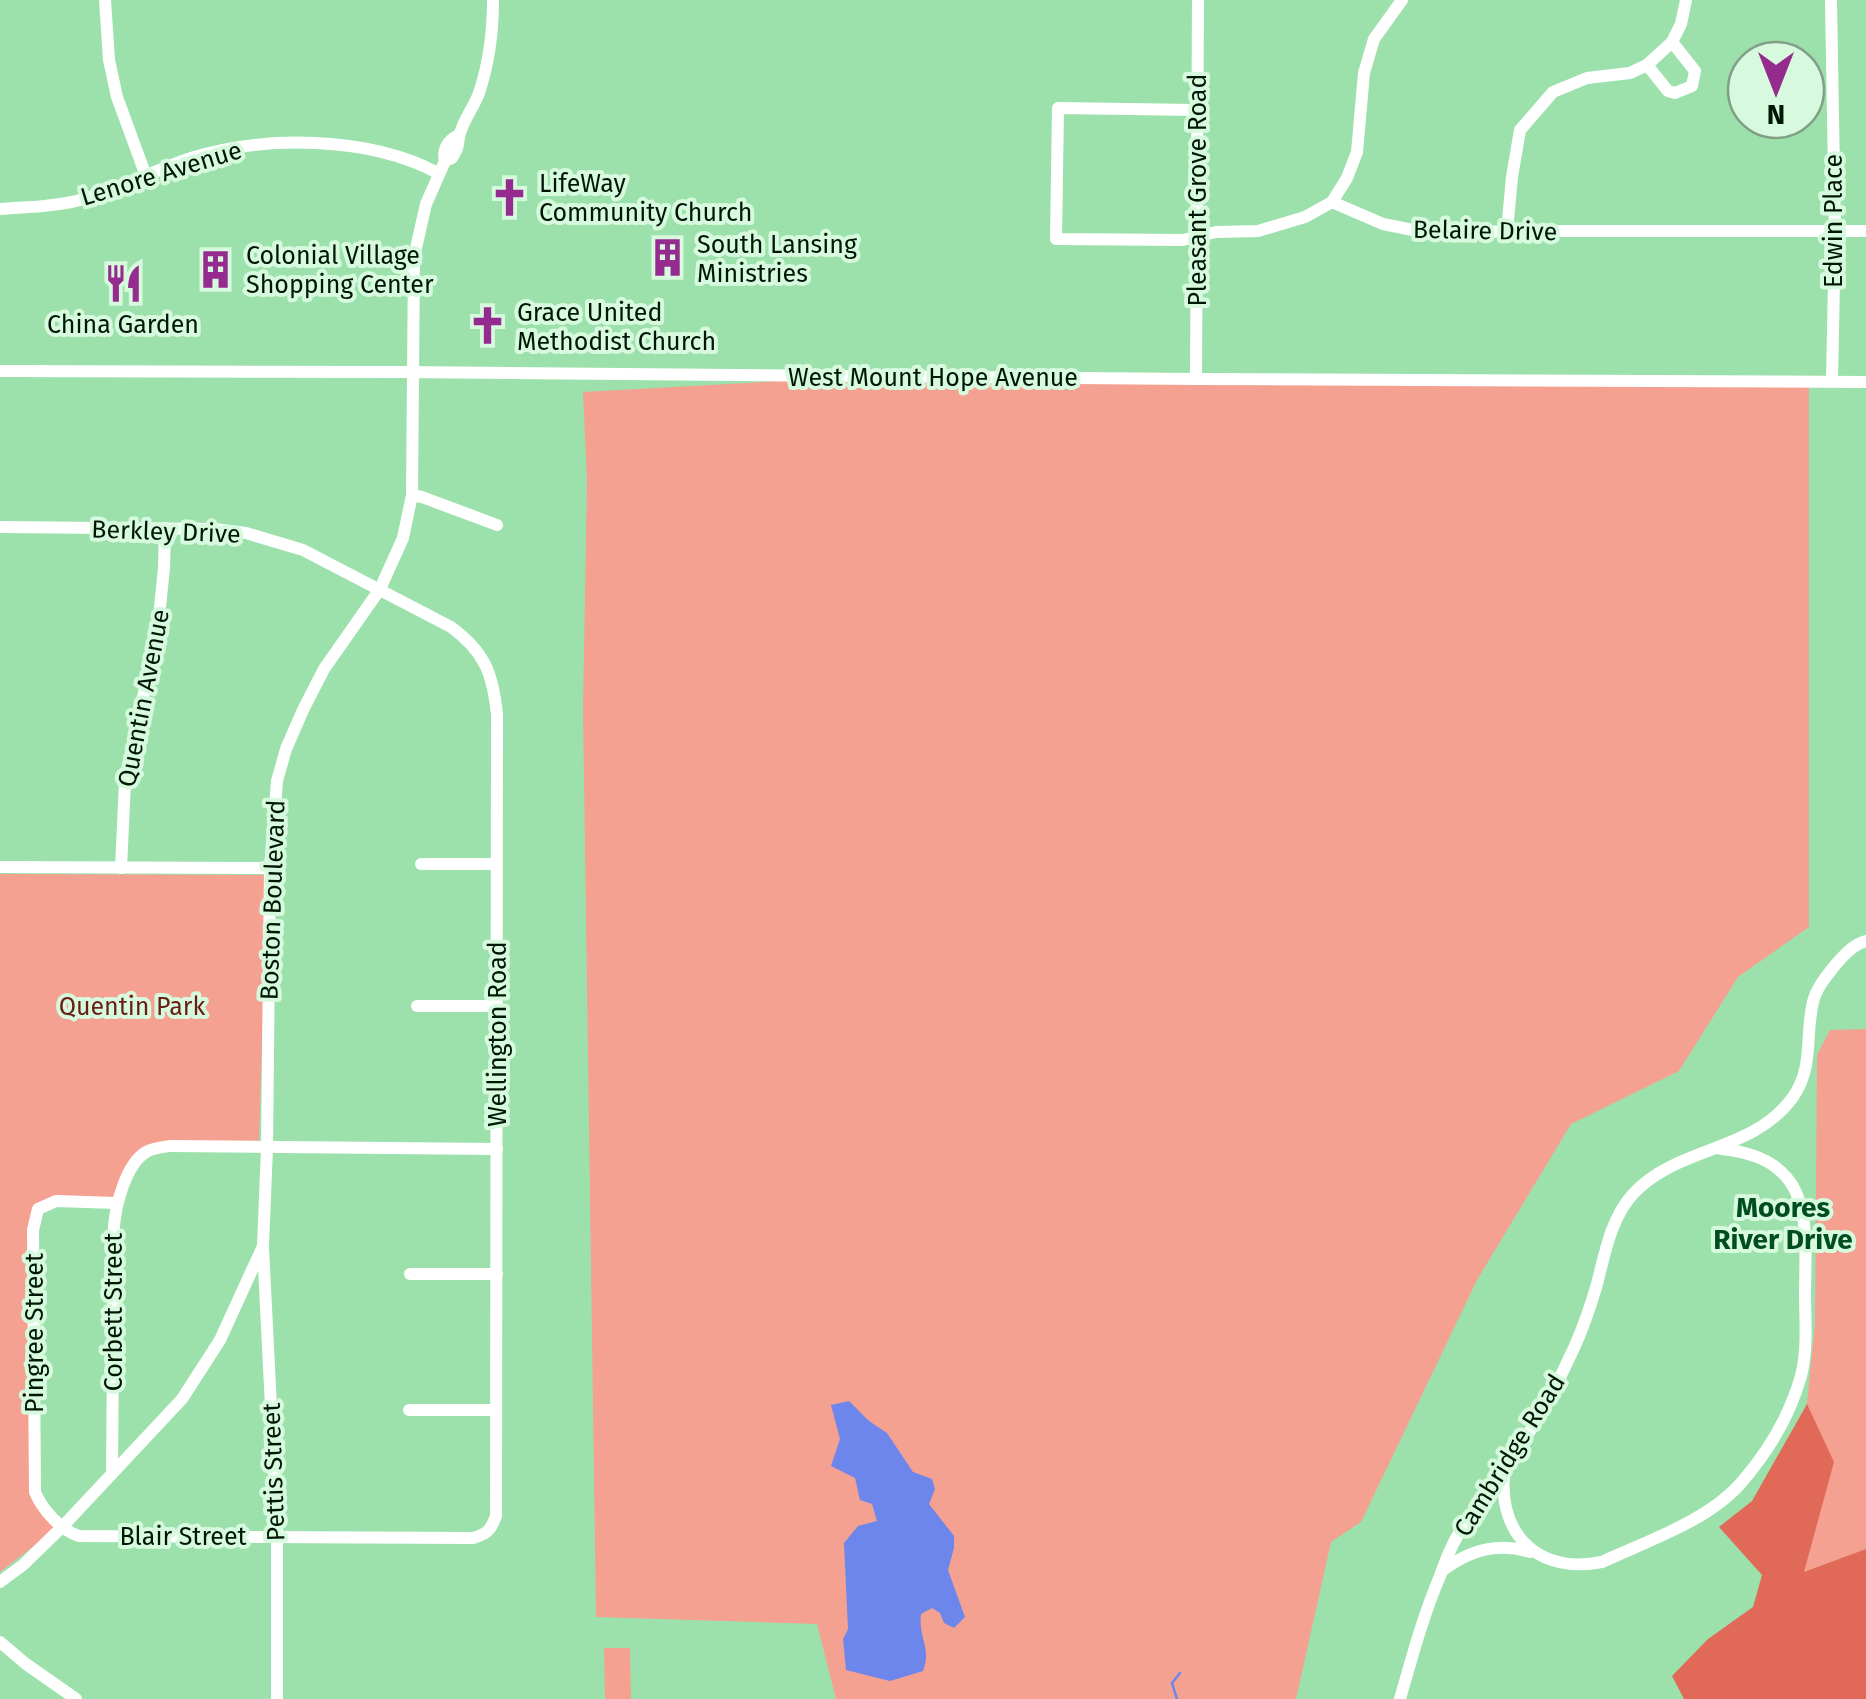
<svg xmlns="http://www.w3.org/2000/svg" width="1866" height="1699" viewBox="0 0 1866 1699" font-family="'Fira Sans',sans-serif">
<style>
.green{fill:#f5a192}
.forest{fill:#e16957}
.water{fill:#6c86eb}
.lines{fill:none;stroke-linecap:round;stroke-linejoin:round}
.stream{stroke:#6c86eb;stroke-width:2.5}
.minor{stroke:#fff;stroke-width:12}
.labels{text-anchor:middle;stroke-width:8;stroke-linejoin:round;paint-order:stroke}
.street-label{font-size:25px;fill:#001705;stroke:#d7f9dd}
.poi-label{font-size:25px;fill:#001705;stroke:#d7f9dd;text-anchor:start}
.park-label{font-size:25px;fill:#691e14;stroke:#d7f9dd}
.neighbourhood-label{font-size:28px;font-weight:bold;fill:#004d20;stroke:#d7f9dd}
</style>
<rect width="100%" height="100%" fill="#9ce1ab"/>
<!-- green -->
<g class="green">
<path d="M 852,377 L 1809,381 L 1809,927 L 1738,977 L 1679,1071 L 1571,1124 L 1477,1280 L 1361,1522 L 1331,1542 L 1296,1699 L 836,1699 L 817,1624 L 596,1617 L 583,709 L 587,481 L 583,392 Z"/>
<path d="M 0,874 L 267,875 L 259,1141 L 139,1154 L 115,1204 L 52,1203 L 35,1222 L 35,1487 L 61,1525 L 0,1572 Z"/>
<path d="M 1866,1029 L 1866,1699 L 1777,1699 L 1815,1324 L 1817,1055 L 1830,1030 Z"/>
<path d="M 604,1648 L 630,1648 L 631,1699 L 605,1699 Z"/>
</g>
<!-- forest -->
<path class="forest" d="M 1807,1404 L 1834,1462 L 1804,1572 L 1866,1549 L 1866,1699 L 1684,1699 L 1672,1676 L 1708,1639 L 1753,1607 L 1762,1575 L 1719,1527 L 1752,1501 Z"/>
<!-- water -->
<path class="water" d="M 849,1401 L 869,1421 L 887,1433 L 913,1472 L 932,1479 L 935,1489 L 929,1504 L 954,1536 L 954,1548 L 948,1570 L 965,1617 L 954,1628 L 944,1623 L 940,1613 L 932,1608 L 921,1614 C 918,1639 932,1647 923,1671 L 890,1681 L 846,1670 L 843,1639 L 848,1629 L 844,1543 L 858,1526 L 877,1521 L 872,1504 L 860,1500 L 855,1478 L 831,1466 L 840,1439 L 831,1405 Z"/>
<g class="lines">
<!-- stream -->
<path class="stream" d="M 1177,1699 L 1172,1683 L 1180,1673"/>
<!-- minor -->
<g class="minor">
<path d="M 105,0 L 109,60 L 117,97 L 146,176"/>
<path d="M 1831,0 L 1835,231 L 1832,381"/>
<path d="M 1647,65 L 1668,91 L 1675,93 L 1692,86 L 1695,71 L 1672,42"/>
<path d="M 1196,110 L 1058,108 L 1056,239 L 1183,240 L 1216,232 L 1258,231 L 1305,217 L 1332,202 L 1383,224 L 1433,234 L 1507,231 L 1866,231"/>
<path d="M 445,161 L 452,158 C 459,146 457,149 459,137 C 462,122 474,107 479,93 C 489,63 493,32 493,0"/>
<path d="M 1332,202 L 1347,178 L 1357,152 L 1364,73 L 1374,39 L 1402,0"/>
<path d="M 0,209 C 26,207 51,207 76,201 C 116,191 152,171 191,158 C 265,135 368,136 438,173"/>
<path d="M 1507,231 L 1512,177 L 1520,130 L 1553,92 L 1587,78 L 1630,73 L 1647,65 L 1672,42 L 1681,24 L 1686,0"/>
<path d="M 0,371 L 402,372 L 1196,379 L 1866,382"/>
<path d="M 1196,379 L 1198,0"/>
<path d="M 412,495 L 422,497 L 497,525"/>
<path d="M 0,527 L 214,529 L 246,533 L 303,550 L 451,627 C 485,652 493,674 497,715 L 496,1516 C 491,1530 487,1534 473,1538 L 79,1536 C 60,1530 42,1509 35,1492 L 33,1230 L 38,1209 L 56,1201 L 116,1203"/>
<path d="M 421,864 L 497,864"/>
<path d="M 0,867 L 270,868"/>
<path d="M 121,868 L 125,782 L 158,627 L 164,568 L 165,528"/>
<path d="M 417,1006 L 497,1006"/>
<path d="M 263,1247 L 277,1527 L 277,1699"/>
<path d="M 410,1274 L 497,1274"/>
<path d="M 409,1410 L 496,1410"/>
<path d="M 112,1473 L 114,1226 C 116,1204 126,1164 146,1152 C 153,1148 162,1147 170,1146 L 497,1149"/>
<path d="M 1504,1474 C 1499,1537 1540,1574 1602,1562 C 1647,1541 1708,1521 1741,1483 C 1767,1453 1790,1415 1801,1376 C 1808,1349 1805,1320 1805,1292 C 1806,1220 1813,1158 1721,1149"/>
<path d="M 1442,1571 C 1469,1550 1498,1542 1530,1552"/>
<path d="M 0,1582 L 23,1565 L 63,1526 L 182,1399 L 220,1340 L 263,1246 L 267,1148 L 270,868 L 277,781 L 286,749 L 303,710 L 324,669 L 380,589 L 403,538 L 412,495 L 414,257 L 426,204 L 445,161 C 442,149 448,140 459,135"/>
<path d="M 0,1642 L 26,1664 L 76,1699"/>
<path d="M 1400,1699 C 1412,1657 1423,1616 1440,1576 C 1445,1562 1450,1548 1458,1535 C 1471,1513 1488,1494 1502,1473 C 1530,1434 1554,1392 1574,1348 C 1583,1328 1591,1305 1597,1284 C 1605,1253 1611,1218 1633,1194 C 1677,1146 1753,1153 1793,1097 C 1814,1067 1805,1035 1813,1002 C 1816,988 1828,974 1837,963 C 1845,954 1854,944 1866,941"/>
</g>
</g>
<!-- icons -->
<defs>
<symbol id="church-bare" viewBox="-9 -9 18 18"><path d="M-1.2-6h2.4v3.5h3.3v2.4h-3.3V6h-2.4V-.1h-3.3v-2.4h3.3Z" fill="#952b8e" stroke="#d7f9dd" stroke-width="2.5" paint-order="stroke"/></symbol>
<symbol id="building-bare" viewBox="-9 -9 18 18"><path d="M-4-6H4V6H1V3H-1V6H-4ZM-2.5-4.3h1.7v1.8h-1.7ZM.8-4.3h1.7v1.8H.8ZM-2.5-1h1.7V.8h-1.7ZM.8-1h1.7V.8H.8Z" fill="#952b8e" stroke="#d7f9dd" stroke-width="2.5" paint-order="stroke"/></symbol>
<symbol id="restaurant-bare" viewBox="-9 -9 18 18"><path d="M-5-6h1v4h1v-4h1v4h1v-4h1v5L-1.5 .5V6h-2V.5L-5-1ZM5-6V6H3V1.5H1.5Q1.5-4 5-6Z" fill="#952b8e" stroke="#d7f9dd" stroke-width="2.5" paint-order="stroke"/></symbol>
</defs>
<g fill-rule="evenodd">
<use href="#church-bare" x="482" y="170" width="55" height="55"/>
<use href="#building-bare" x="640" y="230" width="55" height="55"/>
<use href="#building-bare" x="188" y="242" width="55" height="55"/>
<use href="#restaurant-bare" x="96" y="256" width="55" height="55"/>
<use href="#church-bare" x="460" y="298" width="55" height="55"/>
</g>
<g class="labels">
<!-- street labels -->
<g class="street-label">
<text transform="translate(161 173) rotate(-17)" y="9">Lenore Avenue</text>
<text transform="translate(1197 190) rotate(-90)" y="9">Pleasant Grove Road</text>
<text transform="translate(1833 221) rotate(-90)" y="9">Edwin Place</text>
<text transform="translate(1485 230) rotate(1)" y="9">Belaire Drive</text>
<text x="933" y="386">West Mount Hope Avenue</text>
<text transform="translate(166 531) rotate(2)" y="9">Berkley Drive</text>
<text transform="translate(143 698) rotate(-79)" y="9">Quentin Avenue</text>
<text transform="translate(272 900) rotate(-88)" y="9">Boston Boulevard</text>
<text transform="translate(497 1034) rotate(-90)" y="9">Wellington Road</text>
<text transform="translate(113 1312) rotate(-90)" y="9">Corbett Street</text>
<text transform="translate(34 1333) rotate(-90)" y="9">Pingree Street</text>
<text transform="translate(1509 1455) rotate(-58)" y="9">Cambridge Road</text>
<text transform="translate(273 1472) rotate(-92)" y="9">Pettis Street</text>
<text x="183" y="1545">Blair Street</text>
</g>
<!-- poi labels -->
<g class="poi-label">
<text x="539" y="192">LifeWay<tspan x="539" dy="29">Community Church</tspan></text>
<text x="697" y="253">South Lansing<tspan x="697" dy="29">Ministries</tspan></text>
<text x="246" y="264">Colonial Village<tspan x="246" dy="29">Shopping Center</tspan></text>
<text x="517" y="321">Grace United<tspan x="517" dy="29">Methodist Church</tspan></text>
<text x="123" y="333" text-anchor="middle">China Garden</text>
</g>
<!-- park labels -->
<g class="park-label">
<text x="132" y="1015">Quentin Park</text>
</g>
<!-- neighbourhood labels -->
<g class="neighbourhood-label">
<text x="1783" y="1217">Moores<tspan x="1783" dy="32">River Drive</tspan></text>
</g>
</g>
<!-- north arrow -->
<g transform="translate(1776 90) rotate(180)"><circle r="48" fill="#d7f9dd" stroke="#819f87" stroke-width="2.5"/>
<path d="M0-8L18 38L0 25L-18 38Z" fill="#952b8e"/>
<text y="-15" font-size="28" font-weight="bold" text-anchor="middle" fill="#001705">N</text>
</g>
</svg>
